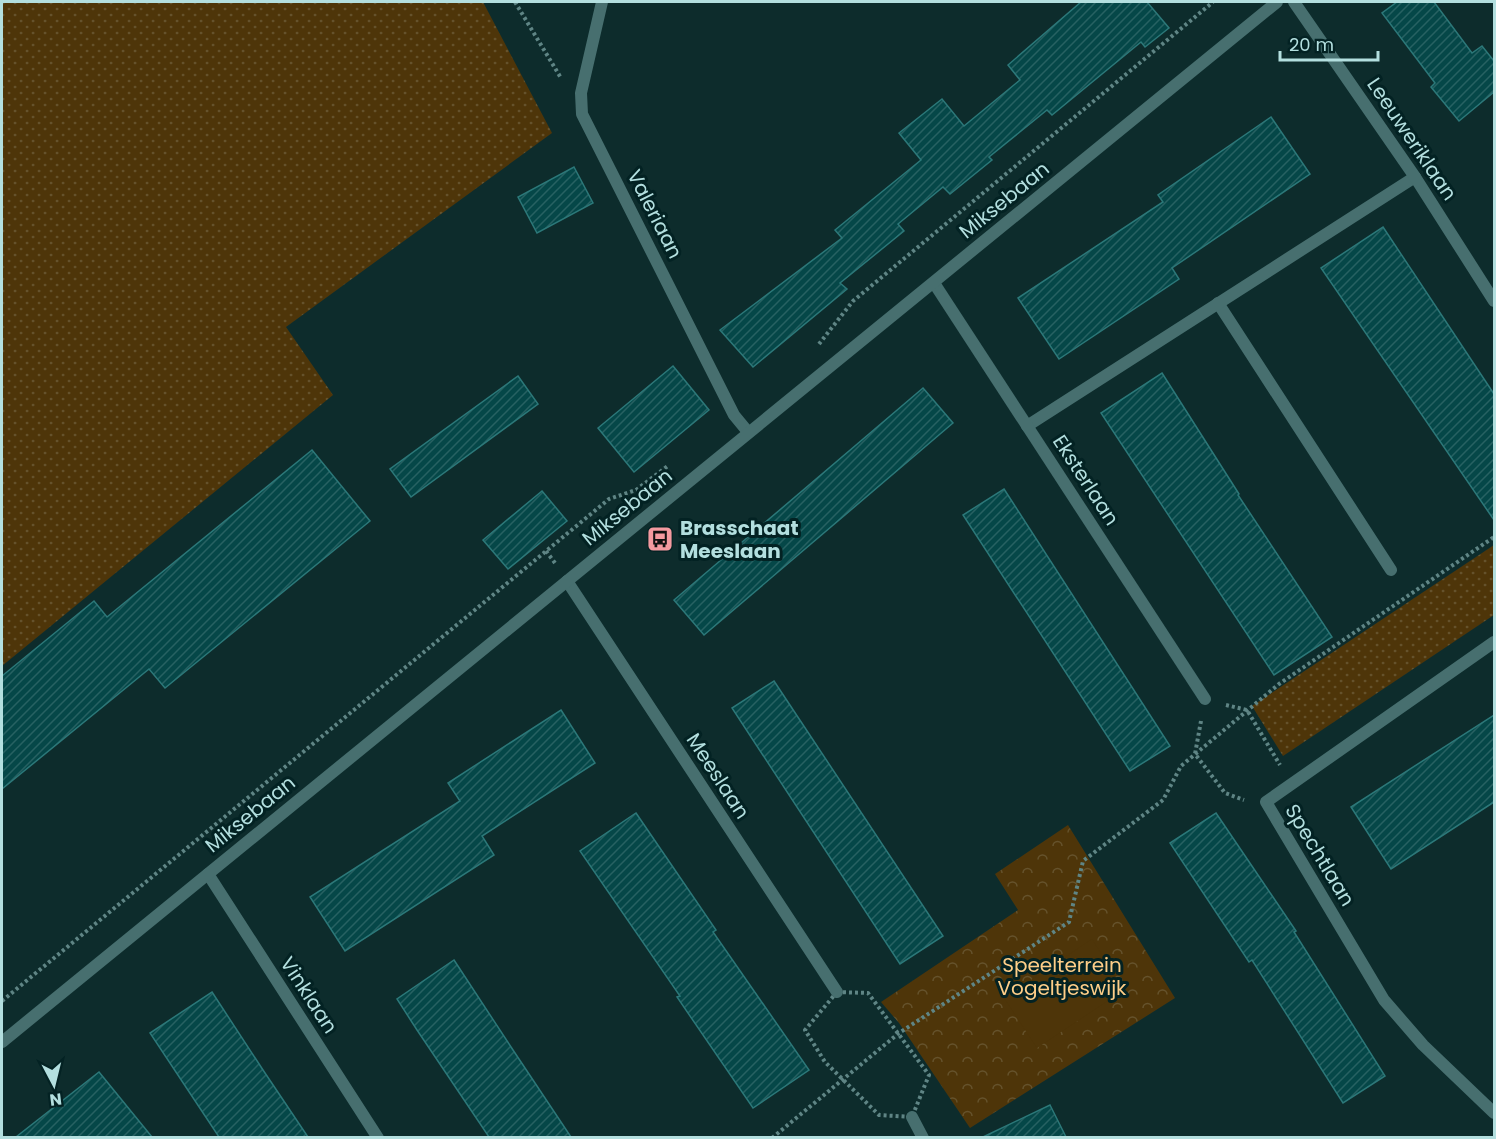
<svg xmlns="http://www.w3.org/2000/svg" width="1496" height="1139" viewBox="0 0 1496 1139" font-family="Poppins,sans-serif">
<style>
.grass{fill:url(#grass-dots)}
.park{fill:url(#park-crowns)}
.garden{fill:#4e3509}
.building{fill:url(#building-hatch);stroke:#2c7879;stroke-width:1.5}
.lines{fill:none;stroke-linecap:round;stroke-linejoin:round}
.path{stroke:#5f8585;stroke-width:4;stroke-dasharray:3 3;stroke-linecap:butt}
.service{stroke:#476f6f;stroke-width:12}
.minor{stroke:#476f6f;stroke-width:12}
.tertiary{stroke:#476f6f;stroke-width:12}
.labels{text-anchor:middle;stroke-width:6;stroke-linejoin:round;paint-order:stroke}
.street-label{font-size:20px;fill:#b3dfdf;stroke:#032223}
.poi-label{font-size:20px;font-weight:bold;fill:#b3dfdf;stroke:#032223;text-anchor:start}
.park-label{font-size:20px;fill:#fece88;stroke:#032223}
</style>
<defs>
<pattern id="grass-dots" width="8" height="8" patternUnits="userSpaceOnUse" patternTransform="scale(1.5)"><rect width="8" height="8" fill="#4e3509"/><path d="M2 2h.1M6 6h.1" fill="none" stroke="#65522c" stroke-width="1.8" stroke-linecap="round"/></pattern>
<pattern id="park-crowns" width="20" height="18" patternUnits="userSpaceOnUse" patternTransform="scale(1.5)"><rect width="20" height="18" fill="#4e3509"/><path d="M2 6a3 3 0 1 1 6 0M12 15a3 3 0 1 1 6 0" fill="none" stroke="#65522c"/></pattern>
<pattern id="building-hatch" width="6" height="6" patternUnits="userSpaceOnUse" patternTransform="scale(1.5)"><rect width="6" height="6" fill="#054748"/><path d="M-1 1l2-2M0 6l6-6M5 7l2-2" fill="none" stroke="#276162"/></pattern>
</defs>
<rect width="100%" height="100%" fill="#0d2c2c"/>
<!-- grass -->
<g class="grass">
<path d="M 2,2 L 483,2 L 552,133 L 286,327 L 333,395 L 2,666 Z"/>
<path d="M 1494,545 L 1494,615 L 1283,756 L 1252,706 Z"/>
</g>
<!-- park -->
<path class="park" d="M 1068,825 L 1175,998 L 970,1128 L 899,1023 L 881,1002 L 1018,910 L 995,874 Z"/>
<!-- garden -->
<path class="garden" d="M 1092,939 L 1124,990 L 1037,1048 L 1004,998 Z"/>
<!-- building -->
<g class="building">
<path d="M 1081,2 L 1147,2 L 1169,28 L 1145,47 L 1141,42 L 1052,115 L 1047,110 L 989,157 L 992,160 L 950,194 L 943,187 L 898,224 L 904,231 L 840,283 L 847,289 L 753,367 L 720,330 L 842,238 L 835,230 L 921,160 L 899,133 L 942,99 L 964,126 L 1020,80 L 1008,65 Z"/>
<path d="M 1397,2 L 1434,2 L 1472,53 L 1482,46 L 1494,61 L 1494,92 L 1459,121 L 1431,87 L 1435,83 L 1382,13 Z"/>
<path d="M 1271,117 L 1310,174 L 1172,268 L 1179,279 L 1059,359 L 1018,298 L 1163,202 L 1158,195 Z"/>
<path d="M 574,167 L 593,203 L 537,233 L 518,197 Z"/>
<path d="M 1383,227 L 1494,394 L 1494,520 L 1321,268 Z"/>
<path d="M 673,366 L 709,410 L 634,472 L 598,428 Z"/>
<path d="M 1162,373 L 1239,494 L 1238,495 L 1332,637 L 1274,675 L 1101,413 Z"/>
<path d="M 518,376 L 538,404 L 411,497 L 390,469 Z"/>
<path d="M 923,388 L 953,423 L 704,635 L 674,600 Z"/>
<path d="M 312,450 L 370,521 L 165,688 L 149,669 L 2,789 L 2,676 L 94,601 L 107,617 Z"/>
<path d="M 1004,489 L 1170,746 L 1130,771 L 963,515 Z"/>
<path d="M 542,491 L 567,521 L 508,569 L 483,540 Z"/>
<path d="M 774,681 L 943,936 L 900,964 L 732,708 Z"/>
<path d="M 561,710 L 595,763 L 482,836 L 494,855 L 345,951 L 310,897 L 460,801 L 448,783 Z"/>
<path d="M 1494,715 L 1494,802 L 1391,869 L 1351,807 Z"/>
<path d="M 636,813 L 716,930 L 713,932 L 809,1070 L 753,1108 L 677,997 L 680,996 L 580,851 Z"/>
<path d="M 1216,813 L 1296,931 L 1294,932 L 1385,1076 L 1343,1103 L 1252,960 L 1249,962 L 1170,843 Z"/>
<path d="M 454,960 L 513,1050 L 571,1137 L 489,1137 L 417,1030 L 397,999 Z"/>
<path d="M 212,992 L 263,1070 L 308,1137 L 219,1137 L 150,1033 Z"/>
<path d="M 99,1072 L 152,1137 L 16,1137 Z"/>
<path d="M 1050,1105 L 1066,1137 L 983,1137 Z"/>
</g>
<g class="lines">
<!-- path -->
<g class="path">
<path d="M 515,2 L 561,78"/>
<path d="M 819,344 L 853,301 L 1213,2"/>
<path d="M 546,551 L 555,563"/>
<path d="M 1226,705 L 1247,710 L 1280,765"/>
<path d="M 1201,721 L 1195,754 L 1225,793 L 1244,800"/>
<path d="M 837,992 L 868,993 L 929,1075 L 912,1117 L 879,1115 L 825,1062 L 805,1030 Z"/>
<path d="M 2,1001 L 609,499 L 636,490 L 669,465"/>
<path d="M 772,1138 L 899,1033 L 1069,922 L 1083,861 L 1163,800 L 1181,766 L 1279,684 L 1494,537"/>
</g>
<!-- service -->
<g class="service">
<path d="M 1218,303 L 1391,570"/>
<path d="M 1027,426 L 1415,177"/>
</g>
<!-- minor -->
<g class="minor">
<path d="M 602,2 L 581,93 L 582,114 L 734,415 L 748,432"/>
<path d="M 1294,2 L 1415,177 L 1494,301"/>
<path d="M 934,283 L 1205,699"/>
<path d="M 567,581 L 837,992"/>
<path d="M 1494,642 L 1266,802 L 1384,1000 L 1423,1045 L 1494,1113"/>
<path d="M 208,874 L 378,1138"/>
<path d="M 912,1117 L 923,1138"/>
</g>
<!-- tertiary -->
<path class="tertiary" d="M 2,1042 L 1277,2"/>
</g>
<!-- icons -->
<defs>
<symbol id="bus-square" viewBox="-11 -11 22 22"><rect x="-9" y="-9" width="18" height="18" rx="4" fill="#f49aa0" stroke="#032223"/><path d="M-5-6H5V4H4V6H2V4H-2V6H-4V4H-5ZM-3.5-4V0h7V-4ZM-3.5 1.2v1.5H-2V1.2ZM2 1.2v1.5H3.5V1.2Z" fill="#111"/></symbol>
</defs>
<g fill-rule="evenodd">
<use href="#bus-square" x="645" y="524" width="30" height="30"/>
</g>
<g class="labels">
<!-- street labels -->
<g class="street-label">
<text transform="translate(1412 139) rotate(56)" y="7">Leeuweriklaan</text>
<text transform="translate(1004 200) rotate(-39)" y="7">Miksebaan</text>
<text transform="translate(655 214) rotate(63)" y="7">Valeriaan</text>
<text transform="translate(1086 480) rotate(57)" y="7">Eksterlaan</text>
<text transform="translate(627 507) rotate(-39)" y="7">Miksebaan</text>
<text transform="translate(718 776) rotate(57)" y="7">Meeslaan</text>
<text transform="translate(250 814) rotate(-39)" y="7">Miksebaan</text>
<text transform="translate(1320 855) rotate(59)" y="7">Spechtlaan</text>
<text transform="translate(309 995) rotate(57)" y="7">Vinklaan</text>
</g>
<!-- poi labels -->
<g class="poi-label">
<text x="680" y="535">Brasschaat<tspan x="680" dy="23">Meeslaan</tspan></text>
</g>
<!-- park labels -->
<g class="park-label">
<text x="1062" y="972">Speelterrein<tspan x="1062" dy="23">Vogeltjeswijk</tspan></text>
</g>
</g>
<!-- border -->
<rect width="1496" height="1139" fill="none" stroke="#b3dfdf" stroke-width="6"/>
<!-- north arrow -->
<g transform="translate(54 1085) rotate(173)" stroke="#032223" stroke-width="4.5" paint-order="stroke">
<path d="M0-4.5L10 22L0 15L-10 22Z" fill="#b3dfdf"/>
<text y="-9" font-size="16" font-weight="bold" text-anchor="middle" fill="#b3dfdf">N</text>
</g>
<!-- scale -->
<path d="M1280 51v9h98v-9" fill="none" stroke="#b3dfdf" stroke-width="3"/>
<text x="1289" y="51" font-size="18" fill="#b3dfdf" stroke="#032223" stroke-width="4.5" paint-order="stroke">20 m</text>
</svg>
